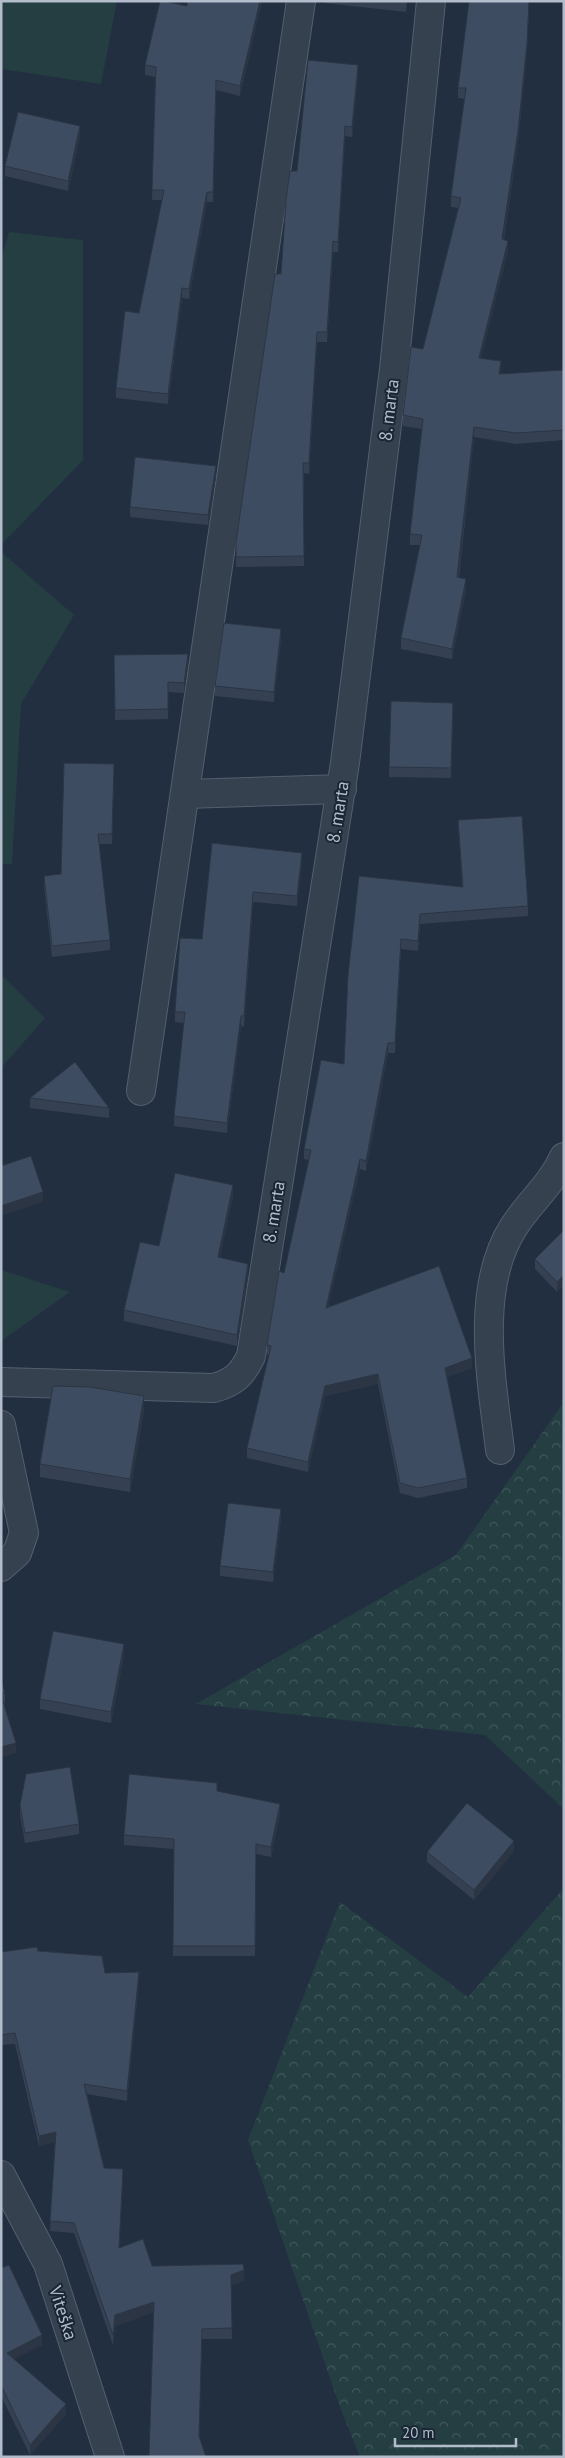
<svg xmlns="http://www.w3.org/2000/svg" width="565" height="2458" viewBox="0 0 565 2458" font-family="'PT Sans',sans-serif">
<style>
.grass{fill:#243e42}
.forest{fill:url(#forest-crowns)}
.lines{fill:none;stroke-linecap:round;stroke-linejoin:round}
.minor-casing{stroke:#545f6e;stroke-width:30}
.minor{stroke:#364150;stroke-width:28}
.wall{fill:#354153}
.shaded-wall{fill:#2b3544}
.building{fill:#3e4c61;stroke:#2b3544}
.labels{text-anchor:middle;stroke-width:4;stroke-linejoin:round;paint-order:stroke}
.street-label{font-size:18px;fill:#b3bccb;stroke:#1b2635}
</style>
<defs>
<pattern id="forest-crowns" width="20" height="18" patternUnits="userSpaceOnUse" patternTransform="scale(1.25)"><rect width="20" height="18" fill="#243e42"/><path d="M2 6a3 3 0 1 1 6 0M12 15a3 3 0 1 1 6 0" fill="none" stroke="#41585c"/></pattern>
</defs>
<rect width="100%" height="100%" fill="#222f41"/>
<!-- grass -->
<g class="grass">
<path d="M 1,1 L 117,1 L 101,84 L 1,69 Z"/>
<path d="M 9,232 L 83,240 L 83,460 L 1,545 L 1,260 Z"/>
<path d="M 1,552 L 74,615 L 21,704 L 12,864 L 1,864 Z"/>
<path d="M 1,974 L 45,1018 L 1,1068 Z"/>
<path d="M 1,1270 L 70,1292 L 1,1341 Z"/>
</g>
<!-- forest -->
<g class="forest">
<path d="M 564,1402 L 564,1809 L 485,1735 L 196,1704 L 456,1555 Z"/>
<path d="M 564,1888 L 564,2457 L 360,2457 L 340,2407 L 248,2140 L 340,1902 L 468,1997 Z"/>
</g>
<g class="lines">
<defs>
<g id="minor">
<path d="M 185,794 L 342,789"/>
<path d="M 141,1091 L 301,1"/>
<path d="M 1,1382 L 214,1388 C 234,1382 242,1375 251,1356 L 345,763 L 394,369 L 431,1"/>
<path d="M 1,1425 L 24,1533 L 17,1553 L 1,1567"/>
<path d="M 500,1450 C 492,1382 474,1290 513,1228 C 529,1202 551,1186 564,1157"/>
<path d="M 1,2175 L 48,2264 L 110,2457"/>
</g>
</defs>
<!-- minor casing -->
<use href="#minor" class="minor-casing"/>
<!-- minor -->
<use href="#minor" class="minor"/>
</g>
<!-- wall -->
<g class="wall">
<path d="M 262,1 L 240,96 L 216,90 L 213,202 L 207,202 L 189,299 L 182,298 L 168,404 L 116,398 L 116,388 L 139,313 L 162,200 L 152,200 L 155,77 L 145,75 L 145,65 L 187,6 Z"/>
<path d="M 325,1 L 407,1 L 406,12 L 325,3 Z"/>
<path d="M 469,1 L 529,1 L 527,53 L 518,142 L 504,240 L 508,251 L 481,358 L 501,371 L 500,374 L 564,370 L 564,440 L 516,444 L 474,437 L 459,578 L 466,590 L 452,659 L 401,649 L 401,638 L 420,545 L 410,545 L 410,534 L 422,429 L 403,426 L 403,415 L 423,349 L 458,208 L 451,207 L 451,196 L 465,99 L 458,98 L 458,88 Z"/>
<path d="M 358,75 L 352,137 L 345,136 L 338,252 L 333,252 L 327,342 L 317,342 L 309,474 L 304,473 L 304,566 L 236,567 L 236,542 L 281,274 L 297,171 Z"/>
<path d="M 80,137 L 68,191 L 5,176 L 5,166 Z"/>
<path d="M 216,476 L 208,525 L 130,517 L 130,507 Z"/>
<path d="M 281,639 L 274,702 L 215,696 L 215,686 Z"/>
<path d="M 114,655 L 188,664 L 184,693 L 168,692 L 168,719 L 115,720 Z"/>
<path d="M 453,713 L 451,778 L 389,777 L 389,767 Z"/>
<path d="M 114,764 L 112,844 L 99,844 L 110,940 L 110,950 L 52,957 L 44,887 L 44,876 L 61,874 Z"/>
<path d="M 458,820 L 528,906 L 528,916 L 420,924 L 418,951 L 401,949 L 395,1053 L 388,1053 L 366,1171 L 360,1169 L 328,1307 L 472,1368 L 447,1377 L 467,1478 L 467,1488 L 418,1498 L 400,1493 L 378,1384 L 325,1396 L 308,1472 L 247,1458 L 247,1448 L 269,1355 L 267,1355 L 267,1345 L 284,1273 L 309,1160 L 304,1159 L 304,1149 L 344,1064 L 359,876 L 462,887 Z"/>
<path d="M 212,843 L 302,863 L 297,906 L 253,902 L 244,1027 L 241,1026 L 227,1133 L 174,1126 L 174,1116 L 184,1023 L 175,1022 L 175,1012 L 202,939 Z"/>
<path d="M 30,1098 L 109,1108 L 109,1118 L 30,1108 Z"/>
<path d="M 233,1195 L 220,1257 L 248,1274 L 237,1346 L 124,1321 L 124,1310 L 159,1246 Z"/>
<path d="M 564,1230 L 557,1292 L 535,1269 L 535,1259 Z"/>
<path d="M 144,1410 L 130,1492 L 40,1477 L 40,1464 Z"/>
<path d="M 281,1520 L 273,1582 L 220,1576 L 220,1566 Z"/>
<path d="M 124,1655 L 111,1723 L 40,1709 L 40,1699 Z"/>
<path d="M 1,1679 L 5,1693 L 5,1703 L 4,1703 L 16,1753 L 1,1757 Z"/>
<path d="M 217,1792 L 280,1814 L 271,1857 L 256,1854 L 255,1956 L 173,1956 L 174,1849 L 124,1845 L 124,1835 Z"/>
<path d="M 20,1805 L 79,1824 L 79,1834 L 25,1843 L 20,1815 Z"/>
<path d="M 514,1851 L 474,1900 L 427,1862 L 427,1852 Z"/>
<path d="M 38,1951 L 105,1973 L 139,1982 L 127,2101 L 87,2094 L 104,2168 L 123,2179 L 119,2248 L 152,2266 L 244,2281 L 231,2285 L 232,2339 L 202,2339 L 154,2312 L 115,2326 L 113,2345 L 74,2233 L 50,2231 L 55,2142 L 39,2146 L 15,2044 L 1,2045 L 1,1952 Z"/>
<path d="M 1,2268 L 42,2345 L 14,2359 L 66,2414 L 30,2455 L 1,2396 Z"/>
</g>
<!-- shaded-wall -->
<g class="shaded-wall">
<path d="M 260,1 L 262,1 L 240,96 L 240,86 Z"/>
<path d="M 529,1 L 527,53 L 518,142 L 502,250 L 502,239 Z"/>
<path d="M 358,65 L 358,75 L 352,137 L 352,127 Z"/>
<path d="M 80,126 L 80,137 L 68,191 L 68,181 Z"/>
<path d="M 345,126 L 345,136 L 338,252 L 338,242 Z"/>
<path d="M 207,192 L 207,202 L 189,299 L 189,289 Z"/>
<path d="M 333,241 L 333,252 L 327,342 L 327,332 Z"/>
<path d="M 508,241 L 508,251 L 479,368 L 479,358 Z"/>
<path d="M 182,288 L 182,298 L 168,404 L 168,394 Z"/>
<path d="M 317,332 L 317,342 L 309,474 L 309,463 Z"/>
<path d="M 501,361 L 501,371 L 499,385 L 499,374 Z"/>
<path d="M 474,427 L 474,437 L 457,588 L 457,577 Z"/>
<path d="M 216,466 L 216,476 L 208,525 L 208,515 Z"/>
<path d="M 466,579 L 466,590 L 452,659 L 452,649 Z"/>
<path d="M 281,629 L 281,639 L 274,702 L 274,692 Z"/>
<path d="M 188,654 L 188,664 L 184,693 L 184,683 Z"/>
<path d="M 302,853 L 302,863 L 297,906 L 297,896 Z"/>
<path d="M 253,892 L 253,902 L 244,1027 L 244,1016 Z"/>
<path d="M 420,914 L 420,924 L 418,951 L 418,941 Z"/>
<path d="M 401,939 L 401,949 L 395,1053 L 395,1043 Z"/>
<path d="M 241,1016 L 241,1026 L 227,1133 L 227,1123 Z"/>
<path d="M 388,1043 L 388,1053 L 366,1171 L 366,1161 Z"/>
<path d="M 360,1159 L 360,1169 L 326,1318 L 326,1308 Z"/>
<path d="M 233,1185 L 233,1195 L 218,1267 L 218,1257 Z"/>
<path d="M 43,1192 L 43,1202 L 1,1216 L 1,1206 Z"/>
<path d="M 248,1264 L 248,1274 L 237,1346 L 237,1335 Z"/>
<path d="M 564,1275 L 564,1285 L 557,1292 L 557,1282 Z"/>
<path d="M 472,1358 L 472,1368 L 445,1378 L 445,1368 Z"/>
<path d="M 378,1374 L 378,1384 L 325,1396 L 308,1472 L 308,1462 L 325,1386 Z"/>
<path d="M 144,1396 L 144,1410 L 130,1492 L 130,1479 Z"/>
<path d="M 281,1509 L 281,1520 L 273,1582 L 273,1572 Z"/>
<path d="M 124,1644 L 124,1655 L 111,1723 L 111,1712 Z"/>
<path d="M 16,1743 L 16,1753 L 1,1757 L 1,1747 Z"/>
<path d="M 280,1804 L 280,1814 L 271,1857 L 271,1847 Z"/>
<path d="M 514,1841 L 514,1851 L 474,1900 L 474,1890 Z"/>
<path d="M 139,1972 L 139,1982 L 127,2101 L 127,2091 Z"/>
<path d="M 56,2132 L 56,2142 L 39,2146 L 39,2136 Z"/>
<path d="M 123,2169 L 123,2179 L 119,2258 L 119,2248 Z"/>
<path d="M 244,2270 L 244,2281 L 231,2285 L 231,2275 Z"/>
<path d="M 154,2302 L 154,2312 L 115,2326 L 113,2345 L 115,2315 Z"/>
<path d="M 42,2335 L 42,2345 L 7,2363 L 7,2353 Z"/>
<path d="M 66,2404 L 66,2414 L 30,2455 L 30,2445 Z"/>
</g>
<!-- building -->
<g class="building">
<path d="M 160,1 L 164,1 L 187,6 L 187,1 L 260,1 L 240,86 L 216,80 L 213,192 L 207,192 L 189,289 L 182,288 L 168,394 L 116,388 L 125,311 L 139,313 L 164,190 L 152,190 L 156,67 L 145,65 Z"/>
<path d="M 469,1 L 529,1 L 527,43 L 518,131 L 502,239 L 508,241 L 479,358 L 501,361 L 499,374 L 564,370 L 564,430 L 516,433 L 474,427 L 457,577 L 466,579 L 452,649 L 401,638 L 422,535 L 410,534 L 423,419 L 403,415 L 411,347 L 423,349 L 461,198 L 451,196 L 466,88 L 458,88 Z"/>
<path d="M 308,60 L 358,65 L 352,127 L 345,126 L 338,242 L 333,241 L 327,332 L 317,332 L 309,463 L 303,463 L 304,556 L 236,557 L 236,542 L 275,274 L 281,274 L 286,200 L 290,171 L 297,171 Z"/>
<path d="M 18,112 L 80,126 L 68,181 L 5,166 Z"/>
<path d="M 135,457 L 216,466 L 208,515 L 130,507 Z"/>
<path d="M 224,623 L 281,629 L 274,692 L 215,686 Z"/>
<path d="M 188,654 L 184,683 L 168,682 L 168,709 L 115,710 L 114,655 Z"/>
<path d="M 391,701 L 453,703 L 451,768 L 389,767 Z"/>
<path d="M 64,763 L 114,764 L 112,834 L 98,834 L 110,940 L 52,946 L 44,876 L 61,874 Z"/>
<path d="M 522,816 L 528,906 L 420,914 L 418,941 L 401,939 L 395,1043 L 388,1043 L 366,1161 L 360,1159 L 326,1308 L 439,1266 L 472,1358 L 445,1368 L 467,1478 L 418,1488 L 400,1483 L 378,1374 L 325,1386 L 308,1462 L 247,1448 L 271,1346 L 267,1345 L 279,1271 L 284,1273 L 311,1150 L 304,1149 L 321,1060 L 344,1064 L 348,975 L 359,876 L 463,887 L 458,820 Z"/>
<path d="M 212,843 L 302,853 L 297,896 L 253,892 L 244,1016 L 241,1016 L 227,1123 L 174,1116 L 185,1012 L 175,1012 L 180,938 L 202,939 Z"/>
<path d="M 75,1062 L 109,1108 L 30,1098 Z"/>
<path d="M 31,1156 L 43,1192 L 1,1206 L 1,1166 Z"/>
<path d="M 175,1173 L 233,1185 L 218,1257 L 248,1264 L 237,1335 L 124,1310 L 140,1242 L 159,1246 Z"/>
<path d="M 564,1230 L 564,1275 L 557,1282 L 535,1259 Z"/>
<path d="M 53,1386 L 90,1387 L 144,1396 L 130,1479 L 40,1464 Z"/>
<path d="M 228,1503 L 281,1509 L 273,1572 L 220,1566 Z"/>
<path d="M 53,1631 L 124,1644 L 111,1712 L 40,1699 Z"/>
<path d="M 1,1679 L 5,1693 L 1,1692 Z"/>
<path d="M 1,1695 L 16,1743 L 1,1747 Z"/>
<path d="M 70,1767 L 79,1824 L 25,1833 L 20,1805 L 26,1774 Z"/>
<path d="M 129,1774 L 217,1783 L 217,1791 L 280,1804 L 271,1847 L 256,1844 L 255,1946 L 173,1946 L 174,1839 L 124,1835 Z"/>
<path d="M 467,1803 L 514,1841 L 474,1890 L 427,1852 Z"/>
<path d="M 37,1947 L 38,1951 L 102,1956 L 105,1973 L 139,1972 L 127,2091 L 84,2084 L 104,2168 L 123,2169 L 119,2248 L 143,2239 L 152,2266 L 243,2264 L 244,2270 L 231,2275 L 232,2328 L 202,2329 L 199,2436 L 206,2457 L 149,2457 L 154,2302 L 115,2315 L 113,2335 L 74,2223 L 50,2221 L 56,2132 L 39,2136 L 15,2033 L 1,2035 L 1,1952 Z"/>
<path d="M 9,2265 L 42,2335 L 7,2353 L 66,2404 L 30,2445 L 1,2385 L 1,2268 Z"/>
</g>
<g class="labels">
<!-- street labels -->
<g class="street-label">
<text transform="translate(389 410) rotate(-83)" y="6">8. marta</text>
<text transform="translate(338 812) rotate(-81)" y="6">8. marta</text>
<text transform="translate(274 1212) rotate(-81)" y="6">8. marta</text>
<text transform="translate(63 2313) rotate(72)" y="6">Viteška</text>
</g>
</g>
<!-- border -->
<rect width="565" height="2458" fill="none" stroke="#b3bccb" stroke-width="5"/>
<!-- scale -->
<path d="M395 2438v8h121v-8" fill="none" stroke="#b3bccb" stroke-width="2.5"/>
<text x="402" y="2438" font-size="15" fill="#b3bccb" stroke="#1b2635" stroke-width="4" paint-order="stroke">20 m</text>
</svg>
